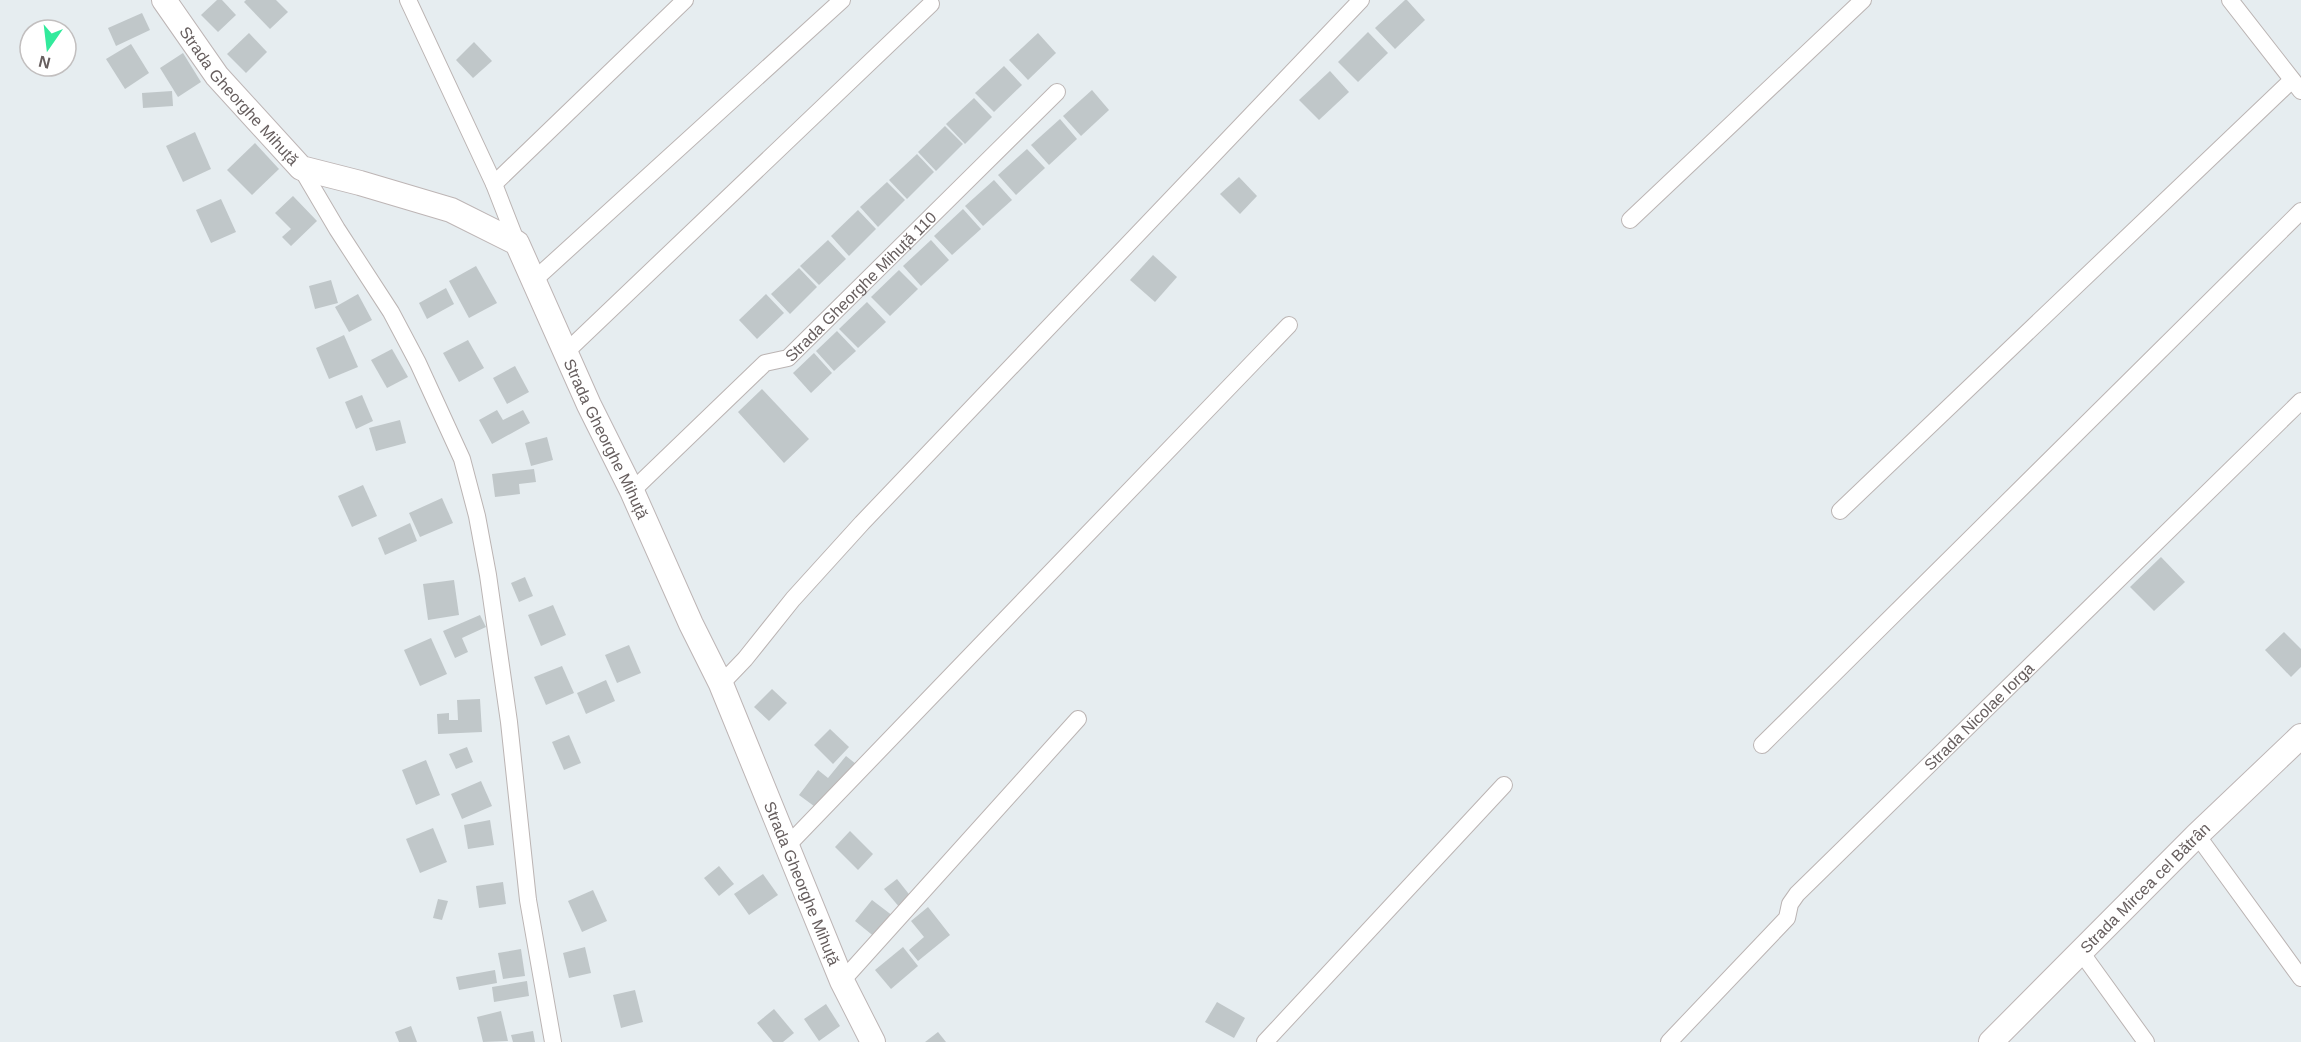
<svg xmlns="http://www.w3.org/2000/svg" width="2301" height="1042" viewBox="0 0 2301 1042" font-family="Helvetica,sans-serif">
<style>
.building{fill:#c0c7c9}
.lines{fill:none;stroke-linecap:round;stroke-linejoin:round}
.street-casing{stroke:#bbb4b3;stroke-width:18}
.secondary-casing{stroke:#bdb5b5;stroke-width:26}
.street{stroke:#fff;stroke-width:16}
.secondary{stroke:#fff;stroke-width:24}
.labels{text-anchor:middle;stroke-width:4.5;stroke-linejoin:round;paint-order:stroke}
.street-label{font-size:16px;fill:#665e5e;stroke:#fff}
</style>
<rect width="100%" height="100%" fill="#e6edf0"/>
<!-- building -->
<g class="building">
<path d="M 217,0 L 222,0 L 236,15 L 218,32 L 201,15 Z"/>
<path d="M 246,0 L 276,0 L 288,12 L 270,29 L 244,2 Z"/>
<path d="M 1405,0 L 1407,0 L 1425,20 L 1395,49 L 1375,28 Z"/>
<path d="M 142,13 L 150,30 L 116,46 L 108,28 Z"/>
<path d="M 1368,32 L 1388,53 L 1358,82 L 1338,62 Z"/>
<path d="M 249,33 L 267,52 L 246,73 L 227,54 Z"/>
<path d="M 1038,33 L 1056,53 L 1028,80 L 1009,60 Z"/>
<path d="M 474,42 L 492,61 L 473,78 L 456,60 Z"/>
<path d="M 131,44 L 149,73 L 125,89 L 106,59 Z"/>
<path d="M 183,53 L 201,82 L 178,97 L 160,68 Z"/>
<path d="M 1004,66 L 1022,85 L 994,112 L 975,93 Z"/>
<path d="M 1330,71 L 1349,92 L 1319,120 L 1299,100 Z"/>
<path d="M 1092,90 L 1109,110 L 1081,136 L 1063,116 Z"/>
<path d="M 172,91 L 173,106 L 143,108 L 142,93 Z"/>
<path d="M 974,98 L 992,117 L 965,144 L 946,124 Z"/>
<path d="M 1060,119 L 1077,139 L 1049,165 L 1031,145 Z"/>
<path d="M 945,126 L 963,144 L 936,171 L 918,152 Z"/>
<path d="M 195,132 L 211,169 L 183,182 L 166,146 Z"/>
<path d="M 255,143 L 279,169 L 252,195 L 227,170 Z"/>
<path d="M 1027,149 L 1045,168 L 1016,195 L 998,175 Z"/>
<path d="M 917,154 L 934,172 L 907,199 L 889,180 Z"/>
<path d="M 1239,177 L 1257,196 L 1240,214 L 1220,194 Z"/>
<path d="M 994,180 L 1012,200 L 983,226 L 965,206 Z"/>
<path d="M 887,182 L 905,200 L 878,227 L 860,207 Z"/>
<path d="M 293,196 L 317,221 L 291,246 L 282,237 L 291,229 L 275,213 Z"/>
<path d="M 221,199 L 236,232 L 211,243 L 196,210 Z"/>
<path d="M 963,209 L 981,229 L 952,255 L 934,236 Z"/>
<path d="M 858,210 L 876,229 L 849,256 L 831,236 Z"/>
<path d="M 828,240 L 846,259 L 819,285 L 800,266 Z"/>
<path d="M 931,240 L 949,260 L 921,286 L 903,266 Z"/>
<path d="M 1153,255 L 1177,277 L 1155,302 L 1130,280 Z"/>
<path d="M 476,266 L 497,303 L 469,318 L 449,281 Z"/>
<path d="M 799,268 L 817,287 L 790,314 L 771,294 Z"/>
<path d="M 899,270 L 918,289 L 890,316 L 871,297 Z"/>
<path d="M 331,280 L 338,303 L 315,309 L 309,286 Z"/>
<path d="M 446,288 L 454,304 L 427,319 L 419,303 Z"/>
<path d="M 358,294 L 372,320 L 349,332 L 335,307 Z"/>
<path d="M 766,294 L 784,313 L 757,339 L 739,320 Z"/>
<path d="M 867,302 L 886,322 L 858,348 L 839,329 Z"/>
<path d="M 837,331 L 856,351 L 834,371 L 816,351 Z"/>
<path d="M 344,335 L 358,367 L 329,379 L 316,348 Z"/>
<path d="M 468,340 L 484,368 L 459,382 L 443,353 Z"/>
<path d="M 392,349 L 408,377 L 387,388 L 371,360 Z"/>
<path d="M 814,353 L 832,373 L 811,393 L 793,373 Z"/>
<path d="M 515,366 L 529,392 L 507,404 L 493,378 Z"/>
<path d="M 762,389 L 809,439 L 784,463 L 738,412 Z"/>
<path d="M 362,395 L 373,421 L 356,429 L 345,402 Z"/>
<path d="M 497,410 L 503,420 L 523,410 L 530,423 L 492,444 L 479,420 Z"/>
<path d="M 400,420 L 406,443 L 376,451 L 369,428 Z"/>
<path d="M 547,437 L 553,460 L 531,466 L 525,443 Z"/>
<path d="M 534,469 L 536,482 L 519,484 L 520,494 L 495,497 L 492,474 Z"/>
<path d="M 363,485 L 377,516 L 352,527 L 338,496 Z"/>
<path d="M 442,498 L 453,523 L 420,537 L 409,513 Z"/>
<path d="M 410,523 L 417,541 L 385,555 L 378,538 Z"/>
<path d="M 2161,557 L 2185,582 L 2154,611 L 2130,587 Z"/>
<path d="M 525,577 L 533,596 L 519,602 L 511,583 Z"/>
<path d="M 454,580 L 459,615 L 428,620 L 423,584 Z"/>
<path d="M 553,605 L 566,635 L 541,646 L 528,615 Z"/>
<path d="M 480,615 L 486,627 L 462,638 L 468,652 L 455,658 L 443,631 Z"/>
<path d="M 2284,632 L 2301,649 L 2301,667 L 2291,677 L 2265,650 Z"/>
<path d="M 431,638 L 447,674 L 420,686 L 404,650 Z"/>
<path d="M 629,645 L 641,673 L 617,683 L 605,655 Z"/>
<path d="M 562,666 L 574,693 L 546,705 L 534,677 Z"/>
<path d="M 606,680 L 615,701 L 586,714 L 577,693 Z"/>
<path d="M 772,689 L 787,703 L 769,721 L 754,707 Z"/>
<path d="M 480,699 L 482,732 L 438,734 L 437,714 L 449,713 L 449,720 L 458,720 L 457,700 Z"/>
<path d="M 830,729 L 849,747 L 833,764 L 814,745 Z"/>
<path d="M 569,735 L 581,763 L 564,770 L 552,742 Z"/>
<path d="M 467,747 L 473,762 L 456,769 L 449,754 Z"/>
<path d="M 846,756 L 856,764 L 818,809 L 799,795 L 818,770 L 828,778 Z"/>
<path d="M 426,760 L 440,795 L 416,805 L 402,770 Z"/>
<path d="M 481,781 L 492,806 L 462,819 L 451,794 Z"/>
<path d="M 490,820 L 494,845 L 468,849 L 464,825 Z"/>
<path d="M 433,828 L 447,862 L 420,873 L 406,839 Z"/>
<path d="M 850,831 L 873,854 L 858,870 L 835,847 Z"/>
<path d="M 719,866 L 734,884 L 719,896 L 704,878 Z"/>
<path d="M 763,874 L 778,895 L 749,915 L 734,894 Z"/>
<path d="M 897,879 L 912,898 L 900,908 L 884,889 Z"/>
<path d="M 503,882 L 506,904 L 479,908 L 476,886 Z"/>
<path d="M 593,890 L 607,921 L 582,932 L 568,901 Z"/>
<path d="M 438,899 L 448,901 L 442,920 L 433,918 Z"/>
<path d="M 872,900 L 893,916 L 876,938 L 855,921 Z"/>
<path d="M 928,907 L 950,935 L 918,961 L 909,950 L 924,937 L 911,921 Z"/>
<path d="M 585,947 L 591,973 L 569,978 L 563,953 Z"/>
<path d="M 903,947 L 918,966 L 891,989 L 875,970 Z"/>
<path d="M 521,949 L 525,976 L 503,979 L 498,953 Z"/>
<path d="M 495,970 L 497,983 L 459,990 L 456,977 Z"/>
<path d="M 527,981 L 529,996 L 494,1002 L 492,987 Z"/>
<path d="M 635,990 L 643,1022 L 621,1028 L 613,995 Z"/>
<path d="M 1217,1002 L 1245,1018 L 1234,1038 L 1205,1022 Z"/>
<path d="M 826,1004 L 840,1026 L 819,1041 L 804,1019 Z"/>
<path d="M 774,1009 L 794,1033 L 783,1042 L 773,1042 L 757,1023 Z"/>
<path d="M 501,1011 L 508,1041 L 483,1042 L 477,1017 Z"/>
<path d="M 411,1026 L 417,1042 L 399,1042 L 395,1032 Z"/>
<path d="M 533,1031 L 535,1042 L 513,1042 L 511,1035 Z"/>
<path d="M 938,1032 L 946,1042 L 925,1042 Z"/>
</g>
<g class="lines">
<defs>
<g id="street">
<path d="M 408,0 L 494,184 L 517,243"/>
<path d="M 2230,0 L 2301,91"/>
<path d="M 301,168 L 337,229 L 391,312 L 418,363 L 462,459 L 477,516 L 488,575 L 509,722 L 528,900 L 553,1042"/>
<path d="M 494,184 L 685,0"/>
<path d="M 1630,220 L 1863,0"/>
<path d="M 533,281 L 842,0"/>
<path d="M 565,353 L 931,4"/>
<path id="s1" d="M 632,491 L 765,363 L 788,358 L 1057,92"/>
<path d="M 1840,511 L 2292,80"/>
<path d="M 721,684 L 745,659 L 793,599 L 862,523 L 1361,0"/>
<path d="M 1762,745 L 2301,211"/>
<path d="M 2197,835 L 2301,978"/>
<path d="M 787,846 L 1289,325"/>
<path d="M 2081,952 L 2146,1042"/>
<path d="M 842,981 L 1078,719"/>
<path d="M 1265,1042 L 1504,785"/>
<path id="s2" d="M 1669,1042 L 1787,918 L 1790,904 L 1797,894 L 2301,401"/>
</g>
<g id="secondary">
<path id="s3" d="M 164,0 L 217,76 L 301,168 L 360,183 L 451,210 L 517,243 L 589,405 L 632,491 L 691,624 L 721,684 L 842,981 L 873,1042"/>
<path id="s4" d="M 1991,1042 L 2197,835 L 2301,736"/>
</g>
</defs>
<!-- street casing -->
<use href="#street" class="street-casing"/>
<!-- secondary casing -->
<use href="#secondary" class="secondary-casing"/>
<!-- street -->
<use href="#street" class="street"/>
<!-- secondary -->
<use href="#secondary" class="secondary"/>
</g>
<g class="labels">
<!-- street labels -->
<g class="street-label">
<text dy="6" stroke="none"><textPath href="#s3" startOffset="122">Strada Gheorghe Mihuță</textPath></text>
<text dy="6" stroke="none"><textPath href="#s1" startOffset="310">Strada Gheorghe Mihuță 110</textPath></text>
<text dy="6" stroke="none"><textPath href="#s3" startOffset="662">Strada Gheorghe Mihuță</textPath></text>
<text dy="6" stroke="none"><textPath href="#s2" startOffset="452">Strada Nicolae Iorga</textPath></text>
<text dy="6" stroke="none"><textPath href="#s3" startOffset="1148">Strada Gheorghe Mihuță</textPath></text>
<text dy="6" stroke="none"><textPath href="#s4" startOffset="218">Strada Mircea cel Bătrân</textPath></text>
</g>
</g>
<!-- north arrow -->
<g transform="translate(48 48) rotate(194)"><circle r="28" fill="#ffffff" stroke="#c2bfbf" stroke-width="1.5"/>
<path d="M0-4.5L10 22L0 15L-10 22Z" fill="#32ea9c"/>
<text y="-9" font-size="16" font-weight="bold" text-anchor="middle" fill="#665e5e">N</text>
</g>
</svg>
